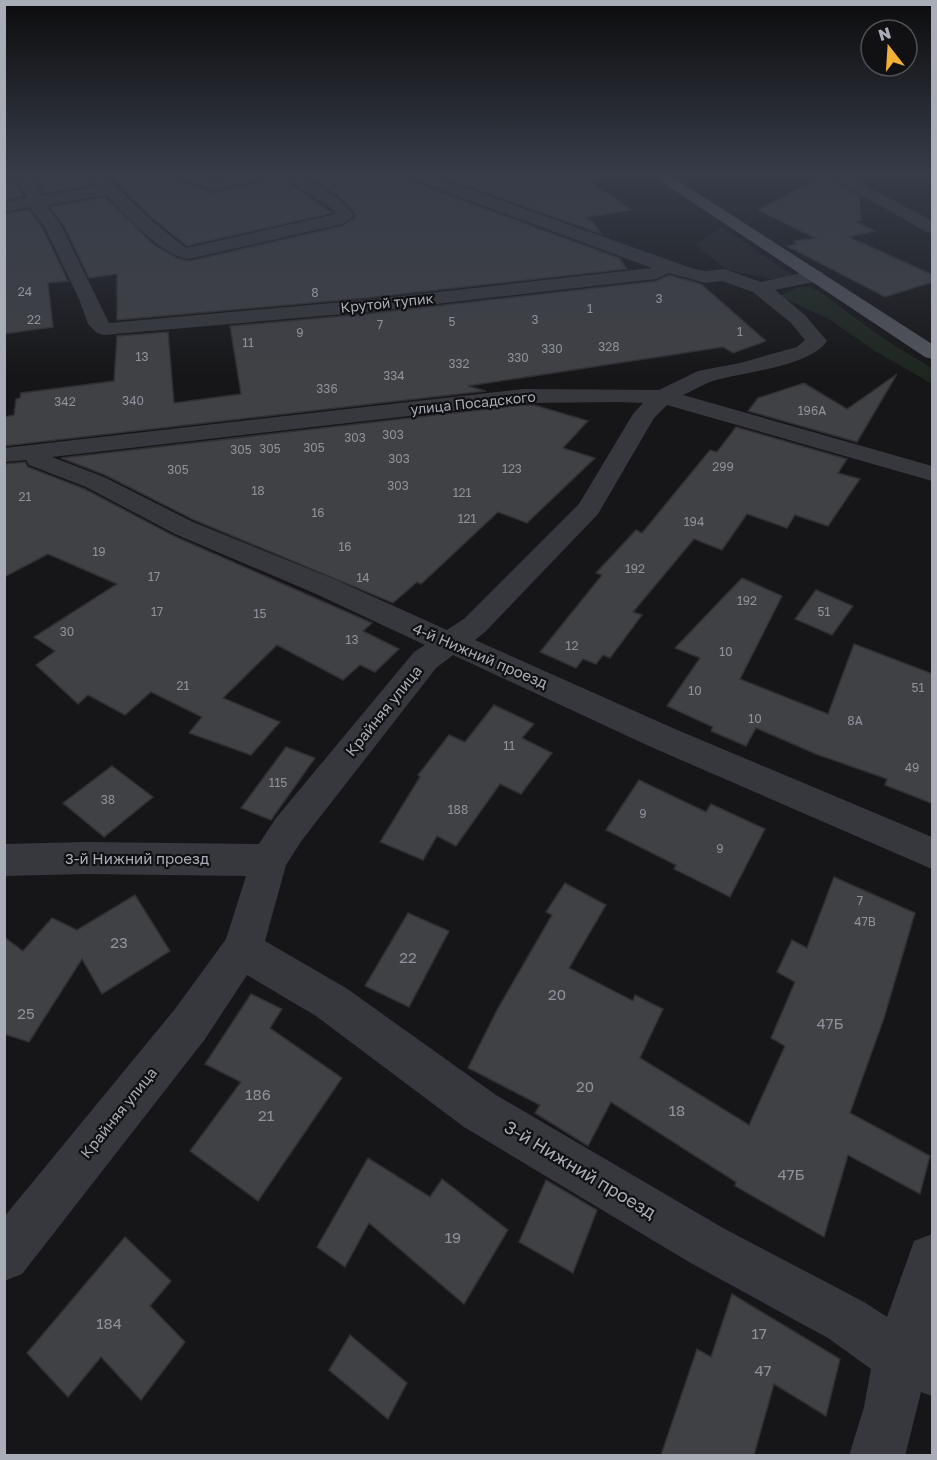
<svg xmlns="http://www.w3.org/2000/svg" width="937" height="1460" viewBox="0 0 937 1460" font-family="'Golos Text',sans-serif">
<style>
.built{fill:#222225}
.green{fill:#1e261f}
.building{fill:#404145;stroke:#303034;stroke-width:1.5}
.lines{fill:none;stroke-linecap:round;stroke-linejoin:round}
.minor{fill:#37383d;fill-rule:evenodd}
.major{fill:#53555c;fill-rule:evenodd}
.labels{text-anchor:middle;stroke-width:4.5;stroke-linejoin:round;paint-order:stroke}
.number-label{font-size:12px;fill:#8e929b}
.far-street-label{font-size:14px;fill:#a8adb8;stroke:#111113}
.street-label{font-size:15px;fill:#a8adb8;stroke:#111113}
.near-number-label{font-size:15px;fill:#8e929b}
.near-street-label{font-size:18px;fill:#a8adb8;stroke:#111113}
</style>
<rect width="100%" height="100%" fill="#161618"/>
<!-- built -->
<path class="built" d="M 721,227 L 791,274 L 788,277 L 771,279 L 727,270 L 695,245 Z"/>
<!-- green -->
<path class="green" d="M 798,287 L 810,287 L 820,292 L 887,341 L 932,368 L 932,384 L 875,351 L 829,319 L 779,296 Z"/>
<!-- building -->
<g class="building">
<path d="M 64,172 L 86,172 L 93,184 L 44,194 L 34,177 Z"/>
<path d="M 107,172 L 166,172 L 169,177 L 211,193 L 282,178 L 332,213 L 187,246 L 152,218 Z"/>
<path d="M 302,172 L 396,172 L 399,177 L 619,258 L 627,269 L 366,298 L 117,320 L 117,274 L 89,278 L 64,226 L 50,207 L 105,197 L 154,245 L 177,258 L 189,261 L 342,226 L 355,218 L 356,215 L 344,200 Z"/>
<path d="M 429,172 L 592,172 L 593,183 L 631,210 L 583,218 L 592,221 L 601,234 Z"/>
<path d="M 824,175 L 859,196 L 861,220 L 855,221 L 875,231 L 849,237 L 933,275 L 933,282 L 885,297 L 787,246 L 797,244 L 794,241 L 815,238 L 758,210 Z"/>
<path d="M 14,180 L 23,196 L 4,200 L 4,182 Z"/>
<path d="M 29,209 L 43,229 L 68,281 L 48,283 L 53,327 L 4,334 L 4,214 Z"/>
<path d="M 669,275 L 701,284 L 766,341 L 733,353 L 723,347 L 468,386 L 486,391 L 4,446 L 4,417 L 14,415 L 16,399 L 20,398 L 21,393 L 114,381 L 117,336 L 168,332 L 174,403 L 241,394 L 230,326 L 366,314 L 656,281 Z"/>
<path d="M 897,374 L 857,442 L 748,411 L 758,398 L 804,383 L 847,409 Z"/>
<path d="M 523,405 L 534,405 L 588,421 L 563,448 L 595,458 L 527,523 L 498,512 L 421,584 L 417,582 L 393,603 L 194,520 L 105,475 L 61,458 Z"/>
<path d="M 736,427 L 847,459 L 838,473 L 860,479 L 828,526 L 795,515 L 787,528 L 747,514 L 722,550 L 694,539 L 633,612 L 642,615 L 610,658 L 603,655 L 596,664 L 583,659 L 576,668 L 540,652 L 602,575 L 596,573 L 636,530 L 642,533 L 710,450 L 717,452 Z"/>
<path d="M 25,462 L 28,467 L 85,489 L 174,536 L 372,623 L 363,631 L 399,649 L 375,672 L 360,665 L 343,680 L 277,645 L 223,698 L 280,722 L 251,755 L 189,733 L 202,717 L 151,692 L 125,715 L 88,695 L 78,704 L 36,665 L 55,651 L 34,637 L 117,584 L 48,554 L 4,577 L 4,464 Z"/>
<path d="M 742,578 L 782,596 L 740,679 L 828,714 L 854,644 L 933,674 L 933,804 L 885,785 L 887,779 L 816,754 L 756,728 L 746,746 L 711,731 L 713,727 L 667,706 L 700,658 L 675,648 Z"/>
<path d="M 816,590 L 853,606 L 832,635 L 795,619 Z"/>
<path d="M 494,705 L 534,724 L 522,738 L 552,753 L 521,794 L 500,784 L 456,846 L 437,836 L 423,860 L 380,842 L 420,777 L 418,775 L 449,735 L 465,742 Z"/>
<path d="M 286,747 L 315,758 L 271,820 L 241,808 Z"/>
<path d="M 112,766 L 153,797 L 104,837 L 63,803 Z"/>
<path d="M 639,780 L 706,812 L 711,804 L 765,829 L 730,897 L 674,869 L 676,865 L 606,830 Z"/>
<path d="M 834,877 L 915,913 L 884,1018 L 850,1113 L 930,1156 L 920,1194 L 848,1155 L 824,1237 L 735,1186 L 736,1182 L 611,1102 L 588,1146 L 535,1113 L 540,1105 L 468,1068 L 497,1010 L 552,915 L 546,912 L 565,883 L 606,905 L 569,968 L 633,1001 L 635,995 L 663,1009 L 640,1058 L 749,1125 L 785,1046 L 771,1038 L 795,982 L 777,972 L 792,940 L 807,948 Z"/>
<path d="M 135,895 L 170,951 L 102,994 L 82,959 L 29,1042 L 4,1034 L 4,937 L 23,951 L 52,918 L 77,930 Z"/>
<path d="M 408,913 L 449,931 L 409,1007 L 365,986 Z"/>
<path d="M 251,994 L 282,1009 L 270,1028 L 342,1078 L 258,1201 L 190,1151 L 241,1082 L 205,1064 Z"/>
<path d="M 368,1158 L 430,1197 L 442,1179 L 508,1230 L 464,1304 L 369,1223 L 345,1267 L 317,1247 Z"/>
<path d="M 546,1180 L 597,1210 L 573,1273 L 519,1242 Z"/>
<path d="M 125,1237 L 171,1281 L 150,1306 L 185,1342 L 141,1400 L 101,1357 L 68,1397 L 27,1353 Z"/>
<path d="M 732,1294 L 840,1359 L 826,1416 L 774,1384 L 754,1455 L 661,1455 L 697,1349 L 711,1357 Z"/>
<path d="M 350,1335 L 407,1383 L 388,1419 L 329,1370 Z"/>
</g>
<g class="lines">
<!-- minor -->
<g class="minor">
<path d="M 12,172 L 28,172 L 43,196 L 97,186 L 88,172 L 104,172 L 107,178 L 151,220 L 186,248 L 336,214 L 331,208 L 282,176 L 211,191 L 170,175 L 168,172 L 190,172 L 212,181 L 254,172 L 298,172 L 343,202 L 354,216 L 342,224 L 189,259 C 160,256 126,215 106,195 L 46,205 L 62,227 L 109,323 L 366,300 L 652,268 L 400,175 L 398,172 L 421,172 L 694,269 L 706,271 L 724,269 L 761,282 L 815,270 L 822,272 L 824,276 L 822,280 L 775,290 L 805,315 L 827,341 C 809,367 743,372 713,381 C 703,384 693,391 683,395 L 932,466 L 932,481 L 667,405 L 654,418 L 598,514 L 485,632 L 475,640 L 675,729 L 932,837 L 932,869 L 651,747 L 453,655 L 436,668 L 302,840 L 286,865 L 265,941 L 346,988 L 496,1095 L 723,1228 L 864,1302 L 887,1317 L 914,1241 L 932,1234 L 932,1396 L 921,1392 L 905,1456 L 849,1456 L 864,1407 L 871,1369 L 828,1338 L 689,1262 L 464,1127 L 316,1016 L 247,975 L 205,1039 L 22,1274 L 4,1281 L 4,1217 L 175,1009 L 226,939 L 246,876 L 86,874 L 4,876 L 4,844 L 86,842 L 259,844 L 276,818 L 414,652 L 425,645 L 314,593 L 175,534 L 86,487 L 29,465 L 26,460 L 4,462 L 4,448 L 523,389 L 659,390 L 698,371 L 740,363 L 797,347 L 805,340 L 791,323 L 753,292 L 722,281 L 706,283 L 669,273 L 656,279 L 366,312 L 104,335 L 97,333 L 88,324 L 79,299 L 45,228 L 30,207 L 4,212 L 4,202 L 27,198 ZM 619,402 L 643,403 L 633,414 L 579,504 L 465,618 L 447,630 L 334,579 L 193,522 L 104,477 L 52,457 L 523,403 Z"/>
<path d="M 822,172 L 841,172 L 932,221 L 932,233 L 926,232 Z"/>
</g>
<!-- major -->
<path class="major" d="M 647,172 L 665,172 L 932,344 L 932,359 L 925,357 Z"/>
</g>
<!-- sky -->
<linearGradient id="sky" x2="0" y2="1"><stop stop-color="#0c0c0d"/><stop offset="0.46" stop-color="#363c48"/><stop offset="1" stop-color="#363c48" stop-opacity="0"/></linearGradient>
<rect width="937" height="377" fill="url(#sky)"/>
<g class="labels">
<!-- number labels -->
<g class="number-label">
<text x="25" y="296">24</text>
<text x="315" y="297">8</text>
<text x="659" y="303">3</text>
<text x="590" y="313">1</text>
<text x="34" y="324">22</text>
<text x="535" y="324">3</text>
<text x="452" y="326">5</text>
<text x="380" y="329">7</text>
<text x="740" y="336">1</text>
<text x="300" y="337">9</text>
<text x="248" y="347">11</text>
<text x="609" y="351">328</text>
<text x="552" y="353">330</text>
<text x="142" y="361">13</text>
<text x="518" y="362">330</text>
<text x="459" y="368">332</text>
<text x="394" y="380">334</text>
<text x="327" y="393">336</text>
<text x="133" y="405">340</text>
<text x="65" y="406">342</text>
<text x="812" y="415">196А</text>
<text x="393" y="439">303</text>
<text x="355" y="442">303</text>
<text x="314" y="452">305</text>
<text x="270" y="453">305</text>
<text x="241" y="454">305</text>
<text x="399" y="463">303</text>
<text x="723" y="471">299</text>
<text x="512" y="473">123</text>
<text x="178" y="474">305</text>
<text x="398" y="490">303</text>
<text x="258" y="495">18</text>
<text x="462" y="497">121</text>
<text x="25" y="501">21</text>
<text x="318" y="517">16</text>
<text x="467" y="523">121</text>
<text x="694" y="526">194</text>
<text x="345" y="551">16</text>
<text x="99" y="556">19</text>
<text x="635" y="573">192</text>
<text x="154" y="581">17</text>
<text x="363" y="582">14</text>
<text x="747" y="605">192</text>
<text x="157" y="616">17</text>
<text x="824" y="616">51</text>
<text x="260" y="618">15</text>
<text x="67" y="636">30</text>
<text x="352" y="644">13</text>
<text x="572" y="650">12</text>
<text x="726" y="656">10</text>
<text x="183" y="690">21</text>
<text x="918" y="692">51</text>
<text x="695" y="695">10</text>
<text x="755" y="723">10</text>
<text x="855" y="725">8А</text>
<text x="509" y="750">11</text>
<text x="912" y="772">49</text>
<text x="278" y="787">115</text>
<text x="108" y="804">38</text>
<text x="458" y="814">188</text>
<text x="643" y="818">9</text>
<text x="720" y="853">9</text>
<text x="860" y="905">7</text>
<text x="865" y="926">47В</text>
</g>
<!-- far-street labels -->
<g class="far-street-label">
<text transform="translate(387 303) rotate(-6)" y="5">Крутой тупик</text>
<text transform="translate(473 403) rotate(-6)" y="5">улица Посадского</text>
</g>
<!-- street labels -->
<g class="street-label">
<text transform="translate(480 656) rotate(23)" y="5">4-й Нижний проезд</text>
<text transform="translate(384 711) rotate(-51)" y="5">Крайняя улица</text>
<text x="137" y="864">3-й Нижний проезд</text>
<text transform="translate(119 1113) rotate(-51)" y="5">Крайняя улица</text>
</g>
<!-- near-number labels -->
<g class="near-number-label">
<text x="119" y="948">23</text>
<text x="408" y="963">22</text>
<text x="557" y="1000">20</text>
<text x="26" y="1019">25</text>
<text x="830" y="1029">47Б</text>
<text x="585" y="1092">20</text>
<text x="258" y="1100">186</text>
<text x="677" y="1116">18</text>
<text x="266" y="1121">21</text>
<text x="791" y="1180">47Б</text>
<text x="453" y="1243">19</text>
<text x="109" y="1329">184</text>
<text x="759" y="1339">17</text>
<text x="763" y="1376">47</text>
</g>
<!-- near-street labels -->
<g class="near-street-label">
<text transform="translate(580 1170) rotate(31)" y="6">3-й Нижний проезд</text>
</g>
</g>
<!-- border -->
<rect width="937" height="1460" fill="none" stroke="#a8adb8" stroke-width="12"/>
<!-- north arrow -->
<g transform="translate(889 48) rotate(343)"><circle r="28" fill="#111113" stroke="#4d4f55" stroke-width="1.5"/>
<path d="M0-4.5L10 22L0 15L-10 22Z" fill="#f2b134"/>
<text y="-9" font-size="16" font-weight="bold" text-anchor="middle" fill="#a8adb8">N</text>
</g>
</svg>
